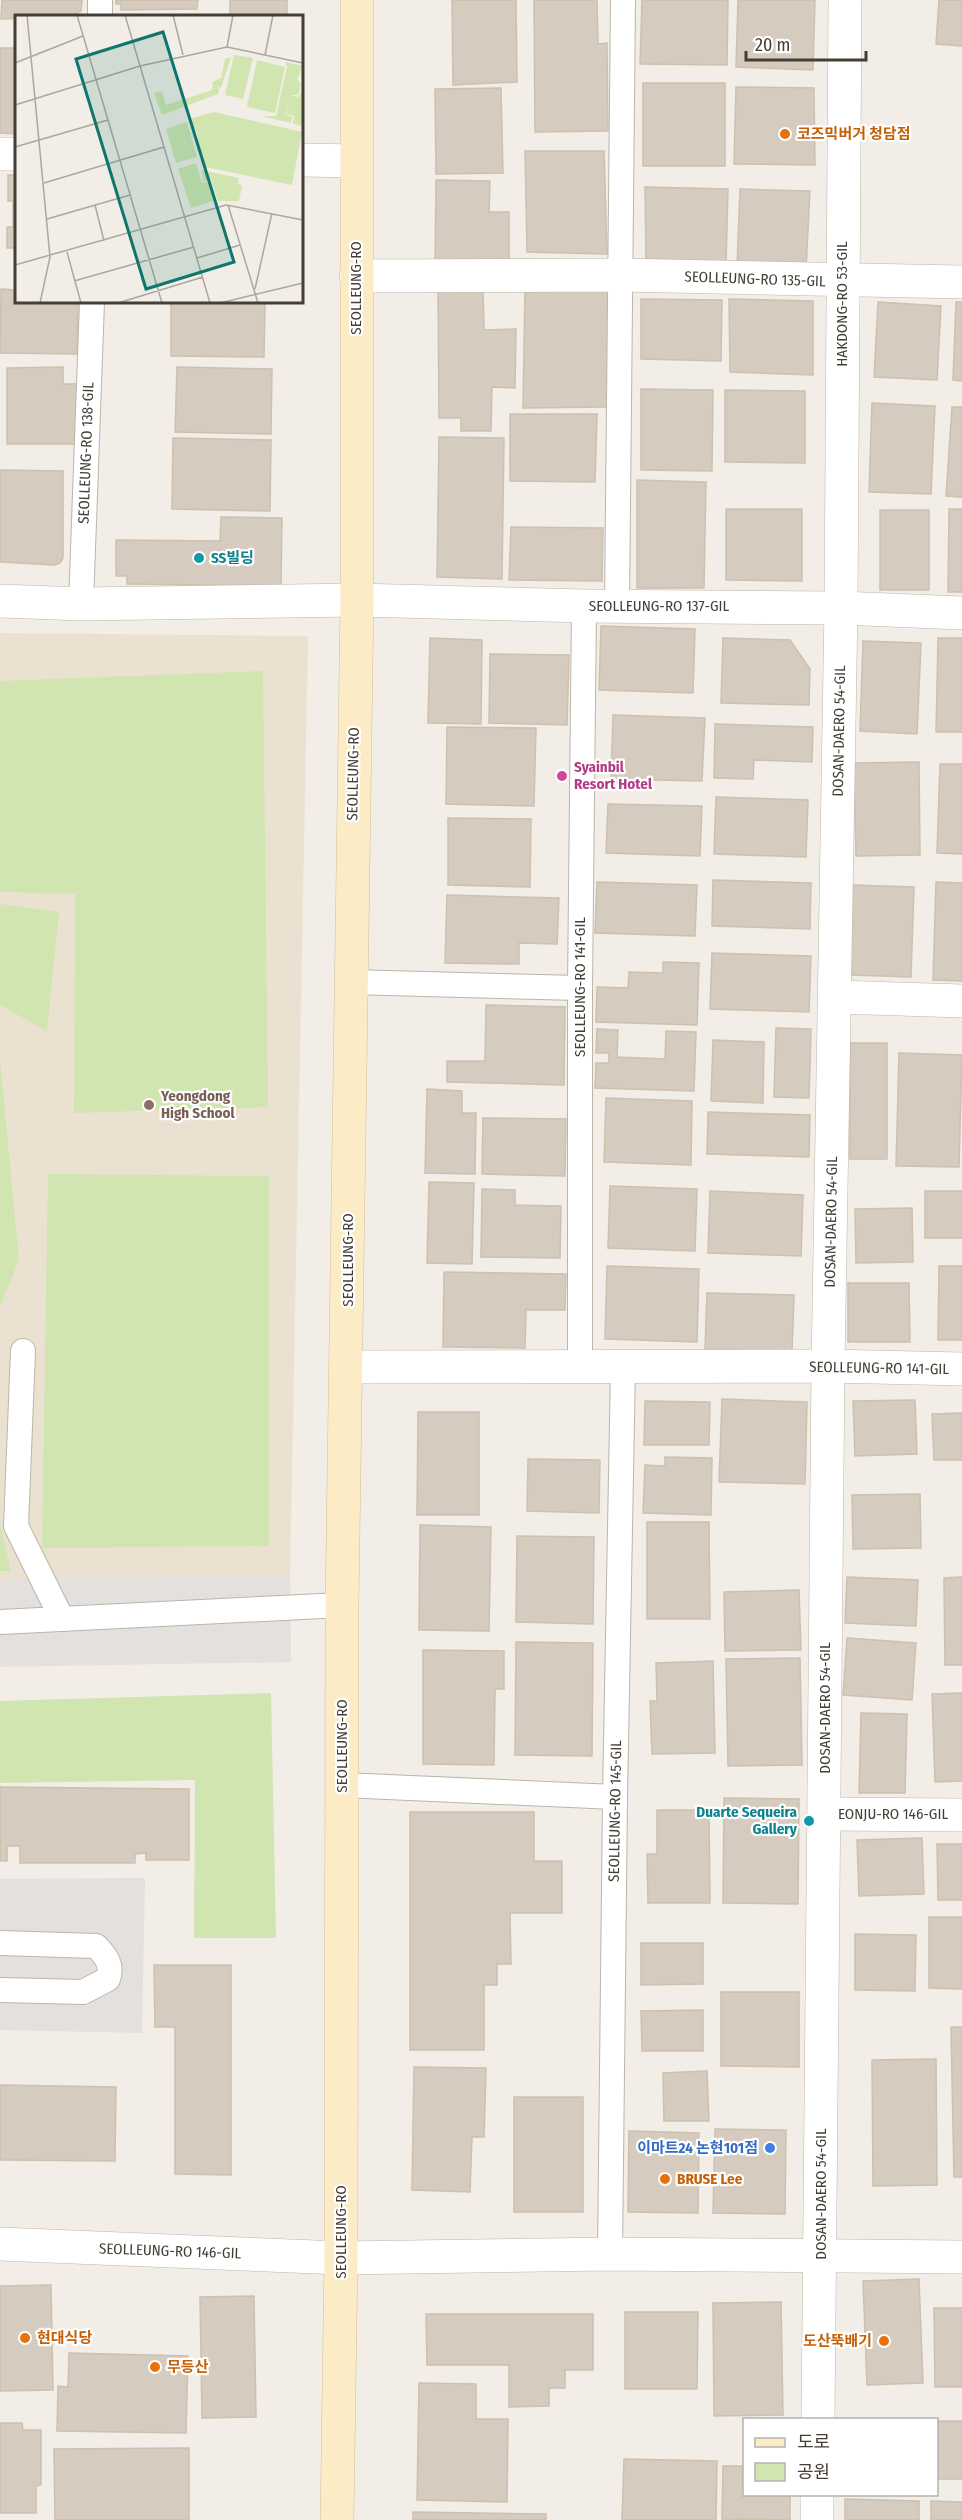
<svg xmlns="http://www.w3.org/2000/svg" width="962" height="2520" viewBox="0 0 962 2520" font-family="'Fira Sans Condensed','Noto Sans KR',sans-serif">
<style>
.education{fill:#ebe1d0}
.green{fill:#d0e5b0}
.parking{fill:#e3e0de}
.building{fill:#d6cbbf;stroke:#cdc0af;stroke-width:1.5}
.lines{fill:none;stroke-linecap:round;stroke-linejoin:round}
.service-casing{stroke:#bdb5a9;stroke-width:26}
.minor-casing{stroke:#bdb5a9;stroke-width:34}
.secondary-casing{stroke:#d0be97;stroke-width:34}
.service{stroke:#fff;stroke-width:24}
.minor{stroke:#fff;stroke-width:33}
.secondary{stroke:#fcecc6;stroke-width:33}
.food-dot{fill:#e8710a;stroke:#fff;stroke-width:2}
.culture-dot{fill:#0f9aa8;stroke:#fff;stroke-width:2}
.hotel-dot{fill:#d1479c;stroke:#fff;stroke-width:2}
.education-dot{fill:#8d6e63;stroke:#fff;stroke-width:2}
.shop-dot{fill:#3f7fe0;stroke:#fff;stroke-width:2}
.labels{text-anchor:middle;stroke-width:4.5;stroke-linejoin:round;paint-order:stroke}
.food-label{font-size:15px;font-weight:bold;fill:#c56008;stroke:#fff;text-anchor:start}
.street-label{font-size:15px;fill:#443e35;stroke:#fff}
.culture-label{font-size:15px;font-weight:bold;fill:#0d838f;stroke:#fff;text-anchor:start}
.hotel-label{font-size:15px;font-weight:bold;fill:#b23c85;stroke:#fff;text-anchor:start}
.education-label{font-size:15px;font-weight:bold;fill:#785e54;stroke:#fff;text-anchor:start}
.shop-label{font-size:15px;font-weight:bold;fill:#366cbe;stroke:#fff;text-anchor:end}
.inset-road{fill:none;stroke:#aca79f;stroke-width:1.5}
.view{fill:#0f766e;fill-opacity:0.15;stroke:#0f766e;stroke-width:3}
.inset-edge{fill:none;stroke:#443e35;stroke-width:3}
</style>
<rect width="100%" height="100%" fill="#f2ede6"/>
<!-- education -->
<path class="education" d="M 0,633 L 308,636 L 290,1575 L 291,1662 L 0,1667 Z"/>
<!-- green -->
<g class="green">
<path d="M 263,671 L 268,1107 L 74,1113 L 75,894 L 0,892 L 0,681 Z"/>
<path d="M 0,904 L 59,912 L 47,1031 L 0,1005 Z"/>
<path d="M 0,1060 L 19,1260 L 0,1307 Z"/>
<path d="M 48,1174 L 269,1176 L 269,1546 L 42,1548 Z"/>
<path d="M 0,1525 L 11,1571 L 0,1571 Z"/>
<path d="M 271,1693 L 276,1938 L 194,1938 L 195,1780 L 0,1783 L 0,1701 Z"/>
</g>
<!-- parking -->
<g class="parking">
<path d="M 290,1575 L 291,1662 L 0,1665 L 0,1579 Z"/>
<path d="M 145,1878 L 142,2033 L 0,2030 L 0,1879 Z"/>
</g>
<!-- building -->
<g class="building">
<path d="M 2,0 L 82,0 L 81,11 L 71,16 L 1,19 Z"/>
<path d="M 116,0 L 198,0 L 197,9 L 121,10 L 121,4 L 116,4 Z"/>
<rect x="230" y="0" width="57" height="16"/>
<path d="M 452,0 L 516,0 L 517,82 L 453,85 Z"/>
<path d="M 534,0 L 597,0 L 598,44 L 607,43 L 608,131 L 535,132 Z"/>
<path d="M 642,0 L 728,0 L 727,65 L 640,64 Z"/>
<path d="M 738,0 L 815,0 L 813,70 L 736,67 Z"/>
<path d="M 939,0 L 962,0 L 962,46 L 936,44 Z"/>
<path d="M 0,48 L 16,48 L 16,134 L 0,133 Z"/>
<rect x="643" y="83" width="82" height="83"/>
<path d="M 736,87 L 814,88 L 815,165 L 734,164 Z"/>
<path d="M 501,88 L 503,173 L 436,174 L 435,89 Z"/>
<path d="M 525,151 L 604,151 L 607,254 L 527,252 Z"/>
<path d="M 8,175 L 16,175 L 16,248 L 7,248 L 7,227 L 13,227 L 13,201 L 8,201 Z"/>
<path d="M 436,180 L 490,181 L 489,212 L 509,212 L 509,270 L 435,270 Z"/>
<path d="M 645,187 L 728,189 L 726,265 L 646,264 Z"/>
<path d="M 740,189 L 810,191 L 806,269 L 737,267 Z"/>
<path d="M 483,288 L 484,330 L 516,329 L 515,388 L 492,387 L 491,431 L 461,431 L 461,418 L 439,418 L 438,289 Z"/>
<path d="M 525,288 L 611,288 L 607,407 L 523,408 Z"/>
<path d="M 1,289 L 16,290 L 16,302 L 78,302 L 77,354 L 0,353 Z"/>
<path d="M 641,299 L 722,300 L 721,361 L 641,359 Z"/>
<path d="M 729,299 L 813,301 L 813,375 L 730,372 Z"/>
<path d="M 171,302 L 265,302 L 264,357 L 171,356 Z"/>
<path d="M 878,302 L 941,306 L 937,380 L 874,377 Z"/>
<path d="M 956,302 L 962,302 L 962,381 L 953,380 Z"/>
<path d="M 63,367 L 63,384 L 79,384 L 80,444 L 7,444 L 7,368 Z"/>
<path d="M 177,367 L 272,369 L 271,434 L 175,432 Z"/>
<path d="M 641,389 L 713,390 L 712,471 L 641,470 Z"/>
<path d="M 725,390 L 805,391 L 805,463 L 725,462 Z"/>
<path d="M 872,403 L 935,406 L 931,494 L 869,492 Z"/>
<path d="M 952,407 L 962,407 L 962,497 L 946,496 Z"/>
<path d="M 510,414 L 597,414 L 595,482 L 510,481 Z"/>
<path d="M 439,437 L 504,438 L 502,579 L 437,577 Z"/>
<path d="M 173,438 L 271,440 L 270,511 L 172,509 Z"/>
<path d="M 0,470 L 63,471 L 63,558 L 60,563 L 55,565 L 0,562 Z"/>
<path d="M 637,480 L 706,482 L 704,588 L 637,588 Z"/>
<path d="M 726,509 L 802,509 L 802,581 L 726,580 Z"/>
<path d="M 949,509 L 962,509 L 962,592 L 948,592 Z"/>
<rect x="880" y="510" width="49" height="80"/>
<path d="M 221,517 L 282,518 L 281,586 L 127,584 L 127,576 L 116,576 L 116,540 L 220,541 Z"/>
<path d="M 511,527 L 603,528 L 602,581 L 509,580 Z"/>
<path d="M 601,626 L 695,629 L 693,693 L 599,690 Z"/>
<path d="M 430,638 L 482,640 L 481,724 L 428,723 Z"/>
<path d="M 723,638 L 790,640 L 810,669 L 809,705 L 721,703 Z"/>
<path d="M 938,638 L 962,638 L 962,732 L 936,732 Z"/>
<path d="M 863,641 L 921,643 L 917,734 L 860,731 Z"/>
<path d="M 490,654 L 569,655 L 567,725 L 489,723 Z"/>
<path d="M 613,715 L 705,718 L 702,781 L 611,779 Z"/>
<path d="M 715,724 L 813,727 L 812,762 L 754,760 L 753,779 L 714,778 Z"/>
<path d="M 447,727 L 536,728 L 534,806 L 446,804 Z"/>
<path d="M 919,762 L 920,855 L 856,856 L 854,763 Z"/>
<path d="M 940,764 L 962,764 L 962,854 L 937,853 Z"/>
<path d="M 716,797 L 808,800 L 806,857 L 714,854 Z"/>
<path d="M 608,804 L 702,806 L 700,856 L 606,853 Z"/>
<path d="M 448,818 L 531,819 L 530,887 L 448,885 Z"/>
<path d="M 713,880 L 811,883 L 810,929 L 712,926 Z"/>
<path d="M 597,882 L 697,885 L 695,936 L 595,933 Z"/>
<path d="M 936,882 L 962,883 L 962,981 L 933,980 Z"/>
<path d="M 853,885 L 914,887 L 911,977 L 850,975 Z"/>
<path d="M 447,895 L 559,898 L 557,944 L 519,943 L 519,964 L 445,963 Z"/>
<path d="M 712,953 L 811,956 L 809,1012 L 710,1009 Z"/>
<path d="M 663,962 L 699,963 L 697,1025 L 596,1022 L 597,987 L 628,988 L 629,972 L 663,973 Z"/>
<path d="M 486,1005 L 565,1007 L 564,1085 L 447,1082 L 447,1061 L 485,1061 Z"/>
<path d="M 776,1028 L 811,1029 L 809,1098 L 774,1097 Z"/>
<path d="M 597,1029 L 618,1030 L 617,1057 L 665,1059 L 666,1031 L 696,1032 L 694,1091 L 595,1088 L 596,1063 L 609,1063 L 609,1053 L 596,1053 Z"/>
<path d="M 713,1040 L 764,1042 L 763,1103 L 711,1101 Z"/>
<rect x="850" y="1043" width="37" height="116"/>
<path d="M 899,1053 L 962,1055 L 959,1167 L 896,1166 Z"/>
<path d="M 427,1089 L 462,1091 L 462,1113 L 476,1113 L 475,1174 L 425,1173 Z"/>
<path d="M 606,1098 L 692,1101 L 691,1165 L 604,1162 Z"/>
<path d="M 708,1112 L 810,1115 L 809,1157 L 707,1154 Z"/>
<path d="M 483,1118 L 566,1119 L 565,1176 L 482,1174 Z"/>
<path d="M 429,1182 L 474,1183 L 472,1264 L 427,1263 Z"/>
<path d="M 610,1186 L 697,1189 L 695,1251 L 608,1248 Z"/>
<path d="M 482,1189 L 515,1190 L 515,1205 L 561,1206 L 560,1258 L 481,1257 Z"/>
<path d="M 710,1191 L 803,1195 L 801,1256 L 708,1253 Z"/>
<rect x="925" y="1191" width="37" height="47"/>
<path d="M 912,1208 L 913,1262 L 856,1263 L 855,1209 Z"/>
<path d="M 607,1266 L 699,1269 L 697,1342 L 605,1339 Z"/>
<path d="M 939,1266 L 962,1266 L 962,1340 L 938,1340 Z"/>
<path d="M 444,1272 L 566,1274 L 565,1310 L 526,1310 L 525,1348 L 443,1347 Z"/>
<path d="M 848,1283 L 909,1283 L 910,1342 L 848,1342 Z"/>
<path d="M 707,1293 L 794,1295 L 792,1352 L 705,1350 Z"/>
<path d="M 722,1399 L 807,1402 L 805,1484 L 719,1482 Z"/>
<path d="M 915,1400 L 917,1454 L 855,1456 L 853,1401 Z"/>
<path d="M 645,1401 L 710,1402 L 709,1445 L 644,1445 Z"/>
<path d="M 418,1412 L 479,1412 L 479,1515 L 417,1515 Z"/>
<path d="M 962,1413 L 962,1460 L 934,1460 L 932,1414 Z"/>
<path d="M 665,1457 L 712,1458 L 711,1515 L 643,1513 L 645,1465 L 665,1466 Z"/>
<path d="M 528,1459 L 600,1460 L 599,1513 L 527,1511 Z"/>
<path d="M 920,1494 L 921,1548 L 853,1549 L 852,1495 Z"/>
<path d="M 647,1522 L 709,1522 L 710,1619 L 647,1619 Z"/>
<path d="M 420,1525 L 491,1527 L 489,1631 L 419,1630 Z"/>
<path d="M 517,1536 L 594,1537 L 593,1624 L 516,1622 Z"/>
<path d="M 847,1577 L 918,1580 L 916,1626 L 845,1623 Z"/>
<path d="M 962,1577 L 962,1665 L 945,1665 L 944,1578 Z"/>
<path d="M 799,1590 L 801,1650 L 725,1651 L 724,1592 Z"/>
<path d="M 847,1638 L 916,1643 L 912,1700 L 843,1695 Z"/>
<path d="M 516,1642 L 593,1643 L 592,1756 L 515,1755 Z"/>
<path d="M 423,1650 L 504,1651 L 504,1689 L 495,1689 L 494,1765 L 423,1764 Z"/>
<path d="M 800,1658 L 802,1765 L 728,1766 L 726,1659 Z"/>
<path d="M 713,1661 L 715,1753 L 652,1754 L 650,1701 L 657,1701 L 656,1663 Z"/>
<path d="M 962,1693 L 962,1781 L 935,1782 L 932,1694 Z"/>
<path d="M 861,1713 L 907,1714 L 905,1793 L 859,1793 Z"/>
<path d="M 0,1787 L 189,1789 L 189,1860 L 146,1860 L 146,1853 L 135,1854 L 135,1863 L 20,1863 L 20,1846 L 7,1846 L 7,1861 L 0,1861 Z"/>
<path d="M 724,1798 L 799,1799 L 798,1904 L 723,1903 Z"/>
<path d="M 657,1810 L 709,1810 L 710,1903 L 648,1903 L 647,1854 L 657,1854 Z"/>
<path d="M 410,1812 L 534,1812 L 534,1861 L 562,1861 L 562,1913 L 510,1913 L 511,1964 L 497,1964 L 497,1985 L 484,1985 L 484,2050 L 410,2050 Z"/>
<path d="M 922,1838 L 924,1894 L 859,1896 L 857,1840 Z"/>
<path d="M 937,1844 L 962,1844 L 962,1900 L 938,1900 Z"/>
<path d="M 929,1917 L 962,1917 L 962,1989 L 929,1988 Z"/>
<path d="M 855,1934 L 916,1935 L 915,1991 L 855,1990 Z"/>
<path d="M 641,1943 L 703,1943 L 703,1984 L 641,1985 Z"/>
<path d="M 154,1965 L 231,1965 L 231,2175 L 175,2174 L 175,2027 L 155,2027 Z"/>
<path d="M 721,1992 L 799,1992 L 799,2067 L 721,2066 Z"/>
<path d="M 703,2010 L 703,2051 L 642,2051 L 641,2011 Z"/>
<path d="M 951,2027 L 962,2027 L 962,2177 L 954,2177 Z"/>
<path d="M 936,2059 L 937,2185 L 873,2186 L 872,2060 Z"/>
<path d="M 414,2067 L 486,2068 L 484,2137 L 472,2137 L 470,2192 L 412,2190 Z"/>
<path d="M 707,2071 L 709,2121 L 664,2121 L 663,2073 Z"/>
<path d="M 0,2085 L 116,2087 L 115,2161 L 0,2160 Z"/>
<rect x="514" y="2097" width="69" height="115"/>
<path d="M 715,2129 L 786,2130 L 785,2214 L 713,2213 Z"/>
<path d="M 629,2131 L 699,2133 L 698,2213 L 628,2212 Z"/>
<path d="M 919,2279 L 923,2383 L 867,2385 L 863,2281 Z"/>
<path d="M 51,2285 L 53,2390 L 0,2391 L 0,2286 Z"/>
<path d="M 254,2296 L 256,2417 L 202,2418 L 200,2297 Z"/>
<path d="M 781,2302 L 783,2415 L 714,2416 L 713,2303 Z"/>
<path d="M 934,2308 L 962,2308 L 962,2387 L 935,2387 Z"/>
<path d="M 625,2312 L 698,2312 L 697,2389 L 625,2389 Z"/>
<path d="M 426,2314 L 593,2314 L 593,2370 L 565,2370 L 565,2388 L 549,2388 L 549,2406 L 509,2407 L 509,2365 L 427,2365 Z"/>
<path d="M 69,2353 L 188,2356 L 186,2433 L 57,2431 L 58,2386 L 68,2387 Z"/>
<path d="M 419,2383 L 476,2384 L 476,2419 L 508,2419 L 507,2502 L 417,2500 Z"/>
<rect x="936" y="2421" width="26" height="58"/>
<path d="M 0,2423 L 22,2423 L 23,2430 L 41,2430 L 41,2485 L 36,2486 L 36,2513 L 0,2513 Z"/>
<path d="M 189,2448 L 189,2520 L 55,2520 L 54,2449 Z"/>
<path d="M 624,2459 L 717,2461 L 716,2520 L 622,2520 Z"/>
<path d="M 723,2466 L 744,2466 L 744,2494 L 790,2494 L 790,2520 L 722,2519 Z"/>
<path d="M 845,2499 L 919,2501 L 919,2520 L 845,2520 Z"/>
<path d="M 931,2501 L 962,2502 L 962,2520 L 931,2520 Z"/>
<path d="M 413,2512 L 546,2514 L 546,2520 L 413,2520 Z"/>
</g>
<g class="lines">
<defs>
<g id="service">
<path d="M 100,16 L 100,0"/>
<path d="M 81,604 L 92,302"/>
<path d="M 617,606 L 623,0"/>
<path d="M 349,982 L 580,988"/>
<path d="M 23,1351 L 16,1526 L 62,1619"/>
<path d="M 580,1368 L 580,988 L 584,606"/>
<path d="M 0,1622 L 342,1605"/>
<path d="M 342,1785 L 615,1797"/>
<path d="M 0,1943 L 96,1946 C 106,1956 113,1965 108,1979 L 83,1992 L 0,1990"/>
<path d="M 610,2254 L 615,1797 L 623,1368"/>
</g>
<g id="minor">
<path d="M 0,154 L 16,154"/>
<path d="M 302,160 L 356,161"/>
<path d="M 356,276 L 619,275 L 962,282"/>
<path d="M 0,601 L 81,604 L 357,600 L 584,606 L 841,608 L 962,613"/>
<path d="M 836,997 L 962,1001"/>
<path d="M 348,1367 L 828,1366 L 962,1369"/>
<path d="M 824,1814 L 962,1815"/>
<path d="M 0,2244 L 341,2258 L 610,2254 L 962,2257"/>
<path d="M 818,2420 L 828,1366 L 841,608 L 845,0"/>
<path d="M 817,2520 L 817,2494"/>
</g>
<path id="secondary" d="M 337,2520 L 341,2258 L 342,1605 L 357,600 L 357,0"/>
</defs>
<!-- service casing -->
<use href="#service" class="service-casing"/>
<!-- minor casing -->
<use href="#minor" class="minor-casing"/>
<!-- secondary casing -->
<use href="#secondary" class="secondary-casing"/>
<!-- service -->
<use href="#service" class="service"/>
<!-- minor -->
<use href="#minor" class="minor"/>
<!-- secondary -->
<use href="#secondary" class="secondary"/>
</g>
<!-- markers -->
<g class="food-dot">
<circle cx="785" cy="134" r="6"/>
<circle cx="665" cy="2179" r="6"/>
<circle cx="25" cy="2338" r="6"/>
<circle cx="884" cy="2341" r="6"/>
<circle cx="155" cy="2367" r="6"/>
</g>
<g class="culture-dot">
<circle cx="199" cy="558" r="6"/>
<circle cx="809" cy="1821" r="6"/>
</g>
<circle class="hotel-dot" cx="562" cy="776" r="6"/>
<circle class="education-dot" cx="149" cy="1105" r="6"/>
<circle class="shop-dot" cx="770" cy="2148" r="6"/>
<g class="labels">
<!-- food labels -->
<g class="food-label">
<text x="797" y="139">코즈믹버거 청담점</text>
<text x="677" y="2184">BRUSE Lee</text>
<text x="37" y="2343">현대식당</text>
<text x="872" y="2346" text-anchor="end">도산뚝배기</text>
<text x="167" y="2372">무등산</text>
</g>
<!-- street labels -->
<g class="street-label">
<text transform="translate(755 279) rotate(2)" y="5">SEOLLEUNG-RO 135-GIL</text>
<text transform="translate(356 288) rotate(-90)" y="5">SEOLLEUNG-RO</text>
<text transform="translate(842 304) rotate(-90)" y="5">HAKDONG-RO 53-GIL</text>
<text transform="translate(86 453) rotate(-88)" y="5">SEOLLEUNG-RO 138-GIL</text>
<text x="659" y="611">SEOLLEUNG-RO 137-GIL</text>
<text transform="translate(839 731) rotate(-89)" y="5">DOSAN-DAERO 54-GIL</text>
<text transform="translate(353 774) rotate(-89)" y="5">SEOLLEUNG-RO</text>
<text transform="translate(580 987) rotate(-90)" y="5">SEOLLEUNG-RO 141-GIL</text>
<text transform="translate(831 1222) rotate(-89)" y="5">DOSAN-DAERO 54-GIL</text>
<text transform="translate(348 1260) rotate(-90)" y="5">SEOLLEUNG-RO</text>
<text transform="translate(879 1368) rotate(1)" y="5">SEOLLEUNG-RO 141-GIL</text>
<text transform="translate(825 1708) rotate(-90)" y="5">DOSAN-DAERO 54-GIL</text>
<text transform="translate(342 1746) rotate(-90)" y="5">SEOLLEUNG-RO</text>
<text transform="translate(615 1811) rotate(-89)" y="5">SEOLLEUNG-RO 145-GIL</text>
<text x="893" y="1819">EONJU-RO 146-GIL</text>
<text transform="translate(821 2194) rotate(-90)" y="5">DOSAN-DAERO 54-GIL</text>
<text transform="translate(341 2232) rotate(-90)" y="5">SEOLLEUNG-RO</text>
<text transform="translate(170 2251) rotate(2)" y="5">SEOLLEUNG-RO 146-GIL</text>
</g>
<!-- culture labels -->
<g class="culture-label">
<text x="211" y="563">SS빌딩</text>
<text x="797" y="1817" text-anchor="end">Duarte Sequeira<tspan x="797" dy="17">Gallery</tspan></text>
</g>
<!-- hotel labels -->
<g class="hotel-label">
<text x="574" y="772">Syainbil<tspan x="574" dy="17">Resort Hotel</tspan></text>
</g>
<!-- education labels -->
<g class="education-label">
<text x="161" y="1101">Yeongdong<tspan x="161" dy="17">High School</tspan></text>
</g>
<!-- shop labels -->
<g class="shop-label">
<text x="758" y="2153">이마트24 논현101점</text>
</g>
</g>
<!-- overview -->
<g transform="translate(15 15)">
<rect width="288" height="288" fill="#f2ede6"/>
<path d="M 219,40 L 238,43 L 228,84 L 210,80 ZM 216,42 L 206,73 L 200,70 L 204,73 L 203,79 L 147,100 L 139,78 L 147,76 L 151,90 L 197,75 L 198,67 L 206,63 L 210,44 ZM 242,45 L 270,52 L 260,98 L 232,92 ZM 270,47 L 288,51 L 282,64 L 286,70 L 283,80 L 275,80 L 284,82 L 288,70 L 287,111 L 278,109 L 279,101 L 271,99 L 275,82 L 270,99 L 277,102 L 276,108 L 246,101 L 261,101 L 272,52 ZM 199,97 L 287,117 L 277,170 L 190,152 L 182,133 L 183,120 L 174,104 ZM 172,107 L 182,142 L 161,148 L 151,114 ZM 181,148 L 187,168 L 194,166 L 201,185 L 176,193 L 163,154 ZM 186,155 L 224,163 L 223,168 L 227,171 L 224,186 L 203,186 L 196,165 L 188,166 Z" fill="#d0e5b0"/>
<path class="inset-road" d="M 12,0 L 35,242 L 25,288M 62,0 L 147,288M 110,0 L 195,288M 158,0 L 168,40M 212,32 L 218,0M 250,40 L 258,0M 0,48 L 68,21M 0,90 L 125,51 L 212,32 L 288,48M 0,132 L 93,105M 29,168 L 149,132M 80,190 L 89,226M 213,190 L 243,288M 32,204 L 115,180M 52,237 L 66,288M 182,243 L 225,230M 0,250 L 211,190 L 288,205M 59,266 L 179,232M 240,274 L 257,198M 103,288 L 188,262M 205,288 L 288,268"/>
<path class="view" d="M 148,17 L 219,247 L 131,274 L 61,44 Z"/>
<rect width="288" height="288" class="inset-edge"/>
</g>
<!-- legend -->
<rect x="743" y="2418" width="195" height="78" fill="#ffffff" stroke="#b4b2ae" stroke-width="1.5"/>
<rect x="755" y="2438" width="30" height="9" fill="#fcecc6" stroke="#b4b2ae" stroke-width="1.5"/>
<text x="797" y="2448" font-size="18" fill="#443e35">도로</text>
<rect x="755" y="2463" width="30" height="18" fill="#d0e5b0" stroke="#b4b2ae" stroke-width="1.5"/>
<text x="797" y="2478" font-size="18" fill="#443e35">공원</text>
<!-- scale -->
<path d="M746 51v9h120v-9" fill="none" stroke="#443e35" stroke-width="3"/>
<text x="755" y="51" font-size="18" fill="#443e35" stroke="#ffffff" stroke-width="4.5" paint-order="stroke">20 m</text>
</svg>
